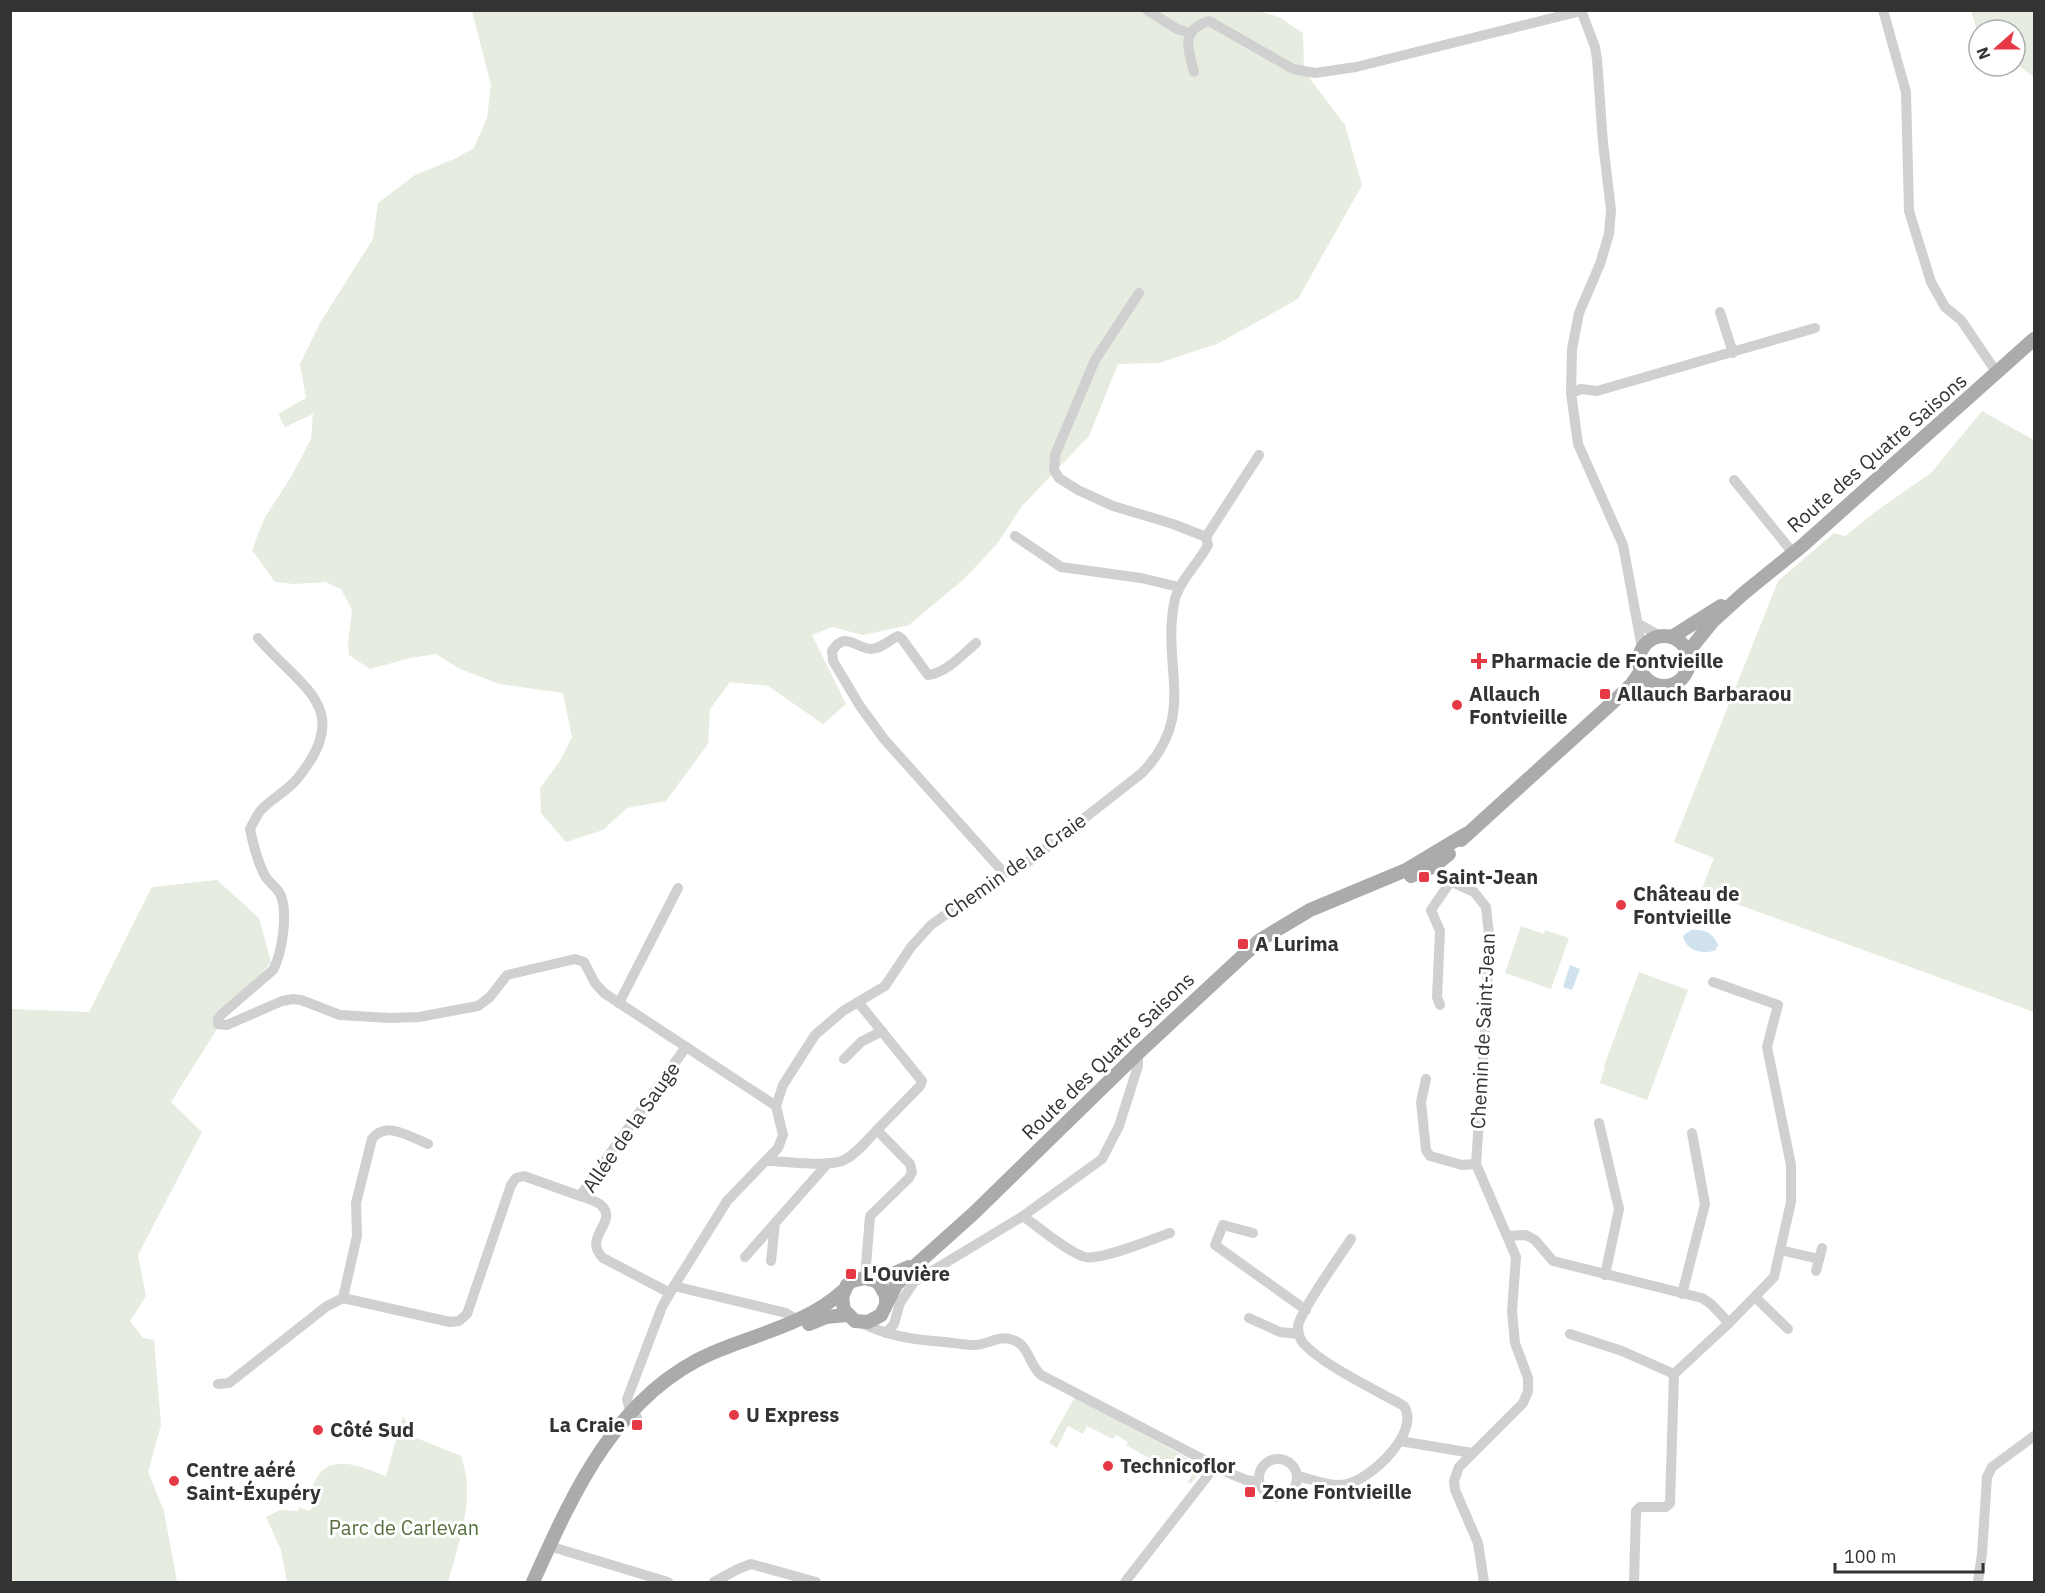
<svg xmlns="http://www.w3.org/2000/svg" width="2045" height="1593" viewBox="0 0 2045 1593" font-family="'IBM Plex Sans',sans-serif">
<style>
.green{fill:#e6ecdf}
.water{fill:#cfe2ee}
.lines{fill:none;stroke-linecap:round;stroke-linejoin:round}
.minor{stroke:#d0d0d0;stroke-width:10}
.major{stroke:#ababab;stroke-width:14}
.poi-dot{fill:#e63946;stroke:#fff;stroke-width:2}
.labels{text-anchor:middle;stroke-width:6;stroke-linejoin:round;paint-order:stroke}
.street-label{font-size:20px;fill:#333;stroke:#fff}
.poi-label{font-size:20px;font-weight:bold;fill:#333;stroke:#fff;text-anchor:start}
.park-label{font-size:20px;fill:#56703f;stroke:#fff}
</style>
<rect width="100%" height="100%" fill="#fff"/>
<!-- green -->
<g class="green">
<path d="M 472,11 L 1257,11 L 1279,17 L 1303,33 L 1304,71 L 1345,125 L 1362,185 L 1298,299 L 1217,344 L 1159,363 L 1118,364 L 1089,436 L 1022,506 L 997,544 L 964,579 L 909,625 L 863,635 L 832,627 L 812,635 L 846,704 L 823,724 L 768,686 L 730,682 L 710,709 L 708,744 L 666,801 L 627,808 L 603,830 L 566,842 L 541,813 L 540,788 L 560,761 L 572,737 L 563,693 L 500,684 L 460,669 L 436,654 L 410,658 L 370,669 L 349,655 L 348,643 L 352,610 L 341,589 L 325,582 L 294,584 L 275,582 L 252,550 L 265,517 L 291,477 L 311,439 L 313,414 L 285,427 L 278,414 L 306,398 L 300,364 L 320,323 L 373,239 L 378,203 L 415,175 L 454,159 L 474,148 L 487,118 L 491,85 Z"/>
<path d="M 1971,11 L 2034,11 L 2034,77 L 2015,63 L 2015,30 L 1979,30 L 1979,36 Z"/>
<path d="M 1982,411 L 2034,440 L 2034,1012 L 1701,891 L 1714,858 L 1674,842 L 1778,581 L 1834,533 L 1845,536 L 1879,509 L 1931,473 Z"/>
<path d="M 217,880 L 259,918 L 271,962 L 224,1018 L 171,1102 L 202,1132 L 138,1255 L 146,1296 L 130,1321 L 143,1338 L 154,1340 L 161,1425 L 148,1472 L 164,1511 L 177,1582 L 11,1582 L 11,1009 L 89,1012 L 152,887 Z"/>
<path d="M 1521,926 L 1544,934 L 1545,930 L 1569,938 L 1551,989 L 1505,973 Z"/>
<path d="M 1639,972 L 1688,990 L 1647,1100 L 1600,1083 L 1605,1067 L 1604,1066 Z"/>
<path d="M 1075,1397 L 1196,1463 L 1199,1468 L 1198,1474 L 1191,1484 L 1187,1482 L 1192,1476 L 1176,1464 L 1170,1470 L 1126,1445 L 1128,1442 L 1116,1435 L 1113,1439 L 1087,1426 L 1083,1434 L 1068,1426 L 1057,1448 L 1049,1443 Z"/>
<path d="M 403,1416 L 414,1437 L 461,1456 C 476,1497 459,1542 448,1582 L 287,1582 L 281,1550 L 266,1517 L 280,1510 L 298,1511 L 299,1507 L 310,1511 C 316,1501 318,1497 311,1489 C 314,1483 317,1477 321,1472 C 337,1454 369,1470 386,1476 Z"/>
</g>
<!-- water -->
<g class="water">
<path d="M 1691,930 C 1703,929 1713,932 1718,945 L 1716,950 C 1703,955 1686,951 1683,936 Z"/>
<path d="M 1570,965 L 1580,969 L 1572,990 L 1563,987 Z"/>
</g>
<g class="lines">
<!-- minor -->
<g class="minor">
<path d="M 1147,10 L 1177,29 L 1190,33"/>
<path d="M 1581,10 L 1595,47 L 1597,59 L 1603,143 L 1611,210 L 1609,234 L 1600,264 L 1579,313 L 1572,349 L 1571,393 L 1578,444 L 1623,545 L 1642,648"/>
<path d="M 1883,10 L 1906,92 L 1909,211 L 1931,282 L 1945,307 L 1961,320 L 1997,373"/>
<path d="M 1194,72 C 1188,48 1180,30 1209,21 L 1293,69 L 1315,73 L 1356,67 L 1581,11"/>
<path d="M 1720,312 L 1733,353"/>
<path d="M 1571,393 L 1581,389 L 1597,391 L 1815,328"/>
<path d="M 1734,480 L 1793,553"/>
<path d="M 1015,536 L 1061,567 L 1141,578 L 1179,587"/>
<path d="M 1206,537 L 1259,455"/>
<path d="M 1639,624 L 1660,636"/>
<path d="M 258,638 C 302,689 355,708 297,779 C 287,791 273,798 262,809 C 257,814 254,822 250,829 C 253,844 257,860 264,874 C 268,883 278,887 281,896 C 288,914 282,954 273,970 L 222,1014 L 218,1019 L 218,1024 L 227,1025 L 282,1001 L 293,999 L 301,1000 L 340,1015 L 390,1018 L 419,1017 L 478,1006 L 490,997 L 507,975 L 575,959 L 584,962 L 595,983 L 604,993 L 776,1106"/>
<path d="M 976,643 C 962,655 946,673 928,675 L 902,639 L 898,636 C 889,640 881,649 871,649 C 855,648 845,630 832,651 L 833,661 L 860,706 L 884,739 L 1004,873"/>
<path d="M 1432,859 L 1443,878 L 1474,892 L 1486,907 L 1489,935 L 1486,1016 L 1476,1164 L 1516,1257 L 1512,1311 L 1515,1343 L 1528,1378 L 1528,1391 L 1523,1403 L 1459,1467 L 1454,1481 L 1455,1490 L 1478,1543 L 1484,1582"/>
<path d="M 858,1002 L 922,1081 L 920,1086 L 877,1130"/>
<path d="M 619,1003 L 678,888"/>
<path d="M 1440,1005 L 1437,997 L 1440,931 L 1431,910 L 1451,881"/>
<path d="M 844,1059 L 861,1042 L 882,1031"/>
<path d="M 1426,1079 L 1421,1102 L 1426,1150 L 1430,1156 L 1462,1165 L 1476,1164"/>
<path d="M 1599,1123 L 1619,1209 L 1605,1275"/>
<path d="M 767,1161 C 786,1161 825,1167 842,1161 C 855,1156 867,1140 877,1130 L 910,1164 L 912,1172 L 909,1178 L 870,1216 L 865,1278"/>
<path d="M 1023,1216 C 1038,1227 1069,1253 1085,1257 C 1101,1261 1152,1239 1170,1233"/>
<path d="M 1253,1233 L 1223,1225 L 1215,1245 L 1306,1310"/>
<path d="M 1508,1236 L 1526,1235 L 1535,1240 L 1553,1261 L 1702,1298 L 1711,1304 L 1729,1323"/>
<path d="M 1780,1250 L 1819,1259"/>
<path d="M 745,1257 L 828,1163"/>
<path d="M 771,1261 L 775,1223"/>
<path d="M 1816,1271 L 1822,1248"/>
<path d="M 674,1286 L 786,1313 L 797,1320"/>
<path d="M 670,1293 L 603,1258 C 582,1237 618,1223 602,1206 C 597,1201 586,1198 580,1196 L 686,1047"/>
<path d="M 1682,1294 L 1705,1204 L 1692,1133"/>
<path d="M 1755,1297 L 1788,1329"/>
<path d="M 343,1298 L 357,1236 L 356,1203 L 372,1139 C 386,1120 410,1137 428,1144"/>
<path d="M 1249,1318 L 1280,1332 L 1299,1334"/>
<path d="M 860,1322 C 886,1336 916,1340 945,1342 C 954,1343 964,1345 973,1345 C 987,1346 999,1334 1013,1340 C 1029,1345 1029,1365 1041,1375 L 1231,1474 L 1246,1480 L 1259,1482"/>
<path d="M 886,1333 L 894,1324 L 900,1303 L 914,1282 L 1023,1216 L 1102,1159 L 1119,1126 L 1138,1066 L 1138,1053"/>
<path d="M 1570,1334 L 1622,1351 L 1674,1374 L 1729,1323 L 1774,1277 L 1791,1202 L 1791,1165 L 1767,1047 L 1778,1005 L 1713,982"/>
<path d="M 218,1384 L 229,1383 L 327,1306 L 343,1298 L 450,1322 L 459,1321 L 467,1314 L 511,1185 L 516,1178 L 524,1176 L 580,1196"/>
<path d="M 637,1417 L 630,1411 L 627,1399 L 662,1307 L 674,1286 L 727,1201 L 778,1148 L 783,1135 L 776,1106 L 783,1085 L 815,1035 L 843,1011 L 885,986 L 911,947 L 931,925 L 1004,873 L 1014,871 L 1032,859 L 1142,773 C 1199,714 1160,667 1175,599 C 1179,582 1199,562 1208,545 L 1206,537 L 1173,524 L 1113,506 L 1078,490 L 1059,478 L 1054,470 L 1055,455 L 1095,360 L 1139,293"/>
<path d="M 1400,1441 L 1472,1453"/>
<circle cx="1278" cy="1478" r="19"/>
<path d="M 1297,1476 C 1312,1479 1332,1488 1347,1484 C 1371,1479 1421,1432 1404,1406 C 1376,1390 1324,1366 1303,1343 C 1299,1338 1298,1331 1298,1326 C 1301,1310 1340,1256 1351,1239"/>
<path d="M 549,1546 L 668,1582"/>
<path d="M 714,1582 L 738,1569 L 751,1564 L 816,1582"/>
<path d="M 1125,1582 L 1216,1465"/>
<path d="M 1634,1582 L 1636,1511 L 1640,1507 L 1666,1507 L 1670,1503 L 1674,1374"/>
<path d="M 1978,1582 L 1982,1554 L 1987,1477 L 1992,1467 L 2034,1436"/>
</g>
<!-- major -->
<g class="major">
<circle cx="1664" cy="661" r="25"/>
<path d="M 1672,637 L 1721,606"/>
<path d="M 1687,653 L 1713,621 L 1744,593 L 1802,546 L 2034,339"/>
<path d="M 1461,840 L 1612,703 L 1631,685 L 1641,671"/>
<path d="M 1411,876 L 1434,866 L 1449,854"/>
<path d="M 876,1281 L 909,1267"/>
<path d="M 886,1302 L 886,1296 L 880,1285 L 876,1281 L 865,1278 L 852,1281 L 847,1285 L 842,1297 L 844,1310 L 855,1321 L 868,1322 L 881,1315 L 896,1285 L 917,1264 L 974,1213 L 1138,1053 L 1260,940 L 1310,910 L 1406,870 L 1466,834"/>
<path d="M 809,1324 L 826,1317 L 847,1315"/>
<path d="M 533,1582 C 573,1493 616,1395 712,1353 C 756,1334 807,1324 843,1291"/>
</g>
</g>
<!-- markers -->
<g class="poi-dot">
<path d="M1476 652h6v6h6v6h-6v6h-6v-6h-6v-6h6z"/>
<rect x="1599" y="688" width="12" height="12" rx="3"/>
<circle cx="1457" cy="705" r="6"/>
<rect x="1418" y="871" width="12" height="12" rx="3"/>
<circle cx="1621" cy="905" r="6"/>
<rect x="1237" y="938" width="12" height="12" rx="3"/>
<rect x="845" y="1268" width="12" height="12" rx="3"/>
<circle cx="734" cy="1415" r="6"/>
<rect x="631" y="1419" width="12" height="12" rx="3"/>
<circle cx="318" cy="1430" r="6"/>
<circle cx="1108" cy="1466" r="6"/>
<circle cx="174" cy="1481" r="6"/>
<rect x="1244" y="1486" width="12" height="12" rx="3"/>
</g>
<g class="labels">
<!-- street labels -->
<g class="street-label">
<text transform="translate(1877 453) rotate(-41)" y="7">Route des Quatre Saisons</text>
<text transform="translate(1015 866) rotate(-35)" y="7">Chemin de la Craie</text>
<text transform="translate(1483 1031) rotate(-87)" y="7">Chemin de Saint-Jean</text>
<text transform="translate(1108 1056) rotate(-44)" y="7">Route des Quatre Saisons</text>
<text transform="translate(631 1127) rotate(-55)" y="7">Allée de la Sauge</text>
</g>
<!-- poi labels -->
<g class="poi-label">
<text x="1491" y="668">Pharmacie de Fontvieille</text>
<text x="1469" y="701">Allauch<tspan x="1469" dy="23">Fontvieille</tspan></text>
<text x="1617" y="701">Allauch Barbaraou</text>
<text x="1436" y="884">Saint-Jean</text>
<text x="1633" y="901">Château de<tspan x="1633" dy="23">Fontvieille</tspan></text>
<text x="1255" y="951">A Lurima</text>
<text x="863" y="1281">L'Ouvière</text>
<text x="746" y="1422">U Express</text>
<text x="625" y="1432" text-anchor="end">La Craie</text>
<text x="330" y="1437">Côté Sud</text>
<text x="1120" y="1473">Technicoflor</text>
<text x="186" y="1477">Centre aéré<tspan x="186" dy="23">Saint-Éxupéry</tspan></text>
<text x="1262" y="1499">Zone Fontvieille</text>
</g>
<!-- park labels -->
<g class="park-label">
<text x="404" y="1535">Parc de Carlevan</text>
</g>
</g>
<!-- border -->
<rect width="2045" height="1593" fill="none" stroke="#333333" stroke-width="24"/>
<!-- north arrow -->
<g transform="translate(1997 48) rotate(249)"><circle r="28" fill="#ffffff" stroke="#adadad" stroke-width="1.5"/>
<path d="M0-4.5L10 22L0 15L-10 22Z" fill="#e63946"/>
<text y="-9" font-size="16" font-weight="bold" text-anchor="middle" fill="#333333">N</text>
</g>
<!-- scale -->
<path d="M1835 1563v9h148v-9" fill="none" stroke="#333333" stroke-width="3"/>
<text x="1844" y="1563" font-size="18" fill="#333333" stroke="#ffffff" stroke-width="4.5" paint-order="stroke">100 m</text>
</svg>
